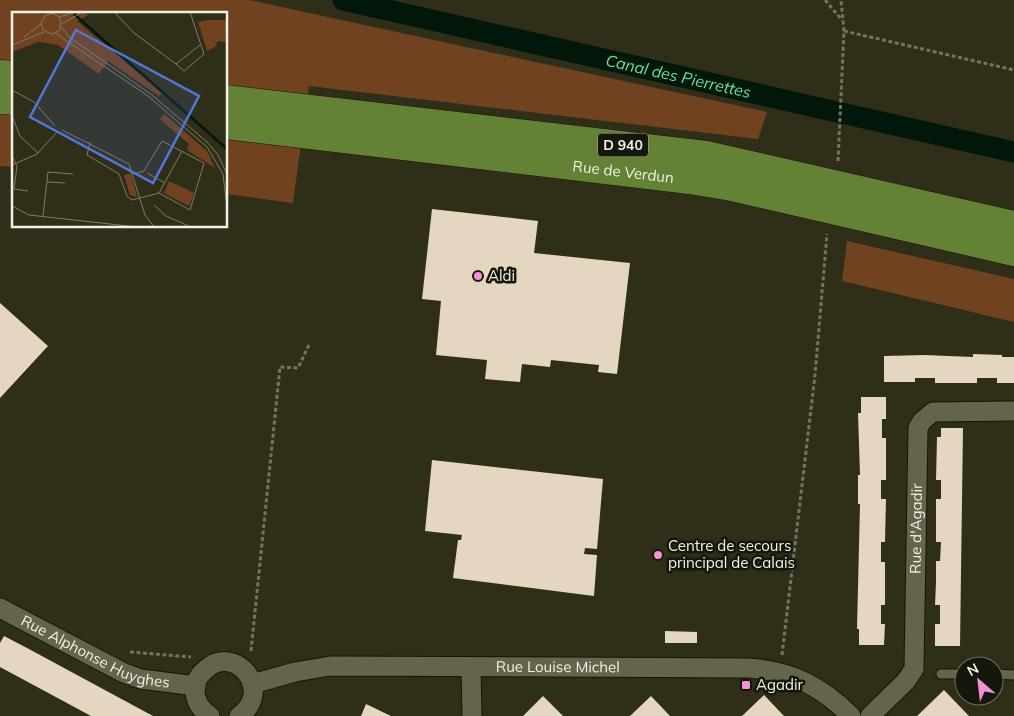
<svg xmlns="http://www.w3.org/2000/svg" width="1014" height="716" viewBox="0 0 1014 716" font-family="Mulish,sans-serif">
<style>
.green{fill:#704220}
.lines{fill:none;stroke-linecap:round;stroke-linejoin:round}
.canal{stroke:#001709;stroke-width:21}
.building{fill:#e4d6bf}
.service-casing{stroke:#171603;stroke-width:11}
.minor-casing{stroke:#171603;stroke-width:21}
.primary-casing{stroke:#171603;stroke-width:29}
.path{stroke:#747361;stroke-width:3;stroke-dasharray:4 2.5;stroke-linecap:butt}
.service{stroke:#64634c;stroke-width:9}
.minor{stroke:#64634c;stroke-width:19}
.primary{stroke:#638235;stroke-width:28}
.poi-dot{fill:#f391d6;stroke:#16160d;stroke-width:2}
.labels{text-anchor:middle;stroke-width:5;stroke-linejoin:round;paint-order:stroke}
.shield{fill:#16160d;stroke:#b0afa4;stroke-width:1}
.shield-label{font-size:14px;font-weight:bold;fill:#f2f1e4}
.street-label{font-size:15px;fill:#f2f1e4;stroke:#16160d}
.poi-label{font-size:15px;fill:#f2f1e4;stroke:#16160d;text-anchor:start}
.water-label{font-size:16px;font-style:italic;fill:#6de09f;stroke:#16160d}
.inset-river{fill:none;stroke:#001709;stroke-width:2.5}
.inset-road{fill:none;stroke:#7d7c6a;stroke-width:1}
.view{fill:#5277db;fill-opacity:0.15;stroke:#5277db;stroke-width:2.5}
.inset-edge{fill:none;stroke:#f2f1e4;stroke-width:2.5}
</style>
<rect width="100%" height="100%" fill="#2f2e19"/>
<!-- green -->
<g class="green">
<path d="M 0,0 L 249,0 L 767,112 L 758,139 L 309,86 L 293,203 L 226,194 L 226,14 L 14,14 L 14,167 L 0,166 Z"/>
<path d="M 847,241 L 1014,279 L 1014,322 L 842,281 Z"/>
</g>
<g class="lines">
<!-- canal -->
<path class="canal" id="s1" d="M 343,0 L 1014,152"/>
</g>
<!-- building -->
<g class="building">
<path d="M 432,209 L 538,221 L 534,253 L 630,263 L 617,374 L 598,372 L 599,365 L 551,360 L 550,367 L 522,364 L 520,382 L 485,379 L 487,360 L 436,355 L 441,301 L 422,299 Z"/>
<path d="M 0,303 L 48,346 L 0,398 Z"/>
<path d="M 973,354 L 1002,355 L 1002,357 L 1014,357 L 1014,383 L 997,383 L 997,378 L 977,378 L 977,383 L 935,383 L 935,378 L 915,378 L 915,382 L 884,382 L 884,356 L 925,355 L 973,357 Z"/>
<path d="M 861,397 L 886,397 L 886,419 L 882,419 L 882,438 L 886,438 L 886,480 L 881,480 L 881,499 L 886,499 L 885,542 L 881,542 L 881,562 L 885,562 L 885,605 L 881,605 L 881,624 L 885,624 L 884,645 L 859,645 L 859,629 L 857,629 L 860,504 L 858,504 L 858,475 L 860,475 L 858,413 L 861,413 Z"/>
<path d="M 941,428 L 963,428 L 960,646 L 935,646 L 935,624 L 940,624 L 940,605 L 935,605 L 936,583 L 936,561 L 940,561 L 941,542 L 936,542 L 936,499 L 941,499 L 941,480 L 936,480 L 937,437 L 941,437 Z"/>
<path d="M 432,460 L 603,479 L 597,549 L 585,548 L 584,554 L 597,555 L 594,596 L 453,578 L 458,540 L 461,540 L 462,535 L 425,531 Z"/>
<path d="M 665,631 L 697,632 L 697,643 L 665,643 Z"/>
<path d="M 4,636 L 27,648 L 153,716 L 91,716 L 0,667 L 0,643 Z"/>
<path d="M 944,690 L 969,716 L 917,716 Z"/>
<path d="M 764,695 L 784,716 L 742,716 Z"/>
<path d="M 543,696 L 563,716 L 523,716 Z"/>
<path d="M 651,696 L 670,716 L 630,716 Z"/>
<path d="M 366,704 L 391,716 L 361,716 Z"/>
</g>
<g class="lines">
<defs>
<g id="service">
<path d="M 941,674 L 964,674"/>
<path d="M 994,674 L 1014,675"/>
</g>
<g id="minor">
<path id="s2" d="M 0,608 L 124,673 L 141,679 L 196,686"/>
<path d="M 471,669 L 472,716"/>
<path id="s3" d="M 252,684 L 295,672 L 330,666 L 749,668 C 791,671 821,686 851,716"/>
<path d="M 210,716 C 201,710 195,701 195,690 C 195,682 199,675 205,670 C 235,642 275,691 239,716"/>
<path id="s4" d="M 870,716 L 906,681 L 914,669 L 918,428 L 922,421 L 933,412 L 1014,411"/>
</g>
<g id="primary">
<path d="M 0,74 L 14,75"/>
<path d="M 226,99 L 706,155 L 1014,225"/>
<path d="M 0,100 L 14,101"/>
<path id="s5" d="M 226,125 L 690,180 L 732,187 L 1014,252"/>
</g>
</defs>
<!-- service casing -->
<use href="#service" class="service-casing"/>
<!-- minor casing -->
<use href="#minor" class="minor-casing"/>
<!-- primary casing -->
<use href="#primary" class="primary-casing"/>
<!-- path -->
<g class="path">
<path d="M 825,0 L 842,20"/>
<path d="M 844,31 L 1014,70"/>
<path d="M 838,161 L 844,31 L 841,0"/>
<path d="M 251,651 L 280,367 L 298,368 L 309,345"/>
<path d="M 130,652 L 191,657"/>
<path d="M 782,655 L 815,375 L 827,234"/>
</g>
<!-- service -->
<use href="#service" class="service"/>
<!-- minor -->
<use href="#minor" class="minor"/>
<!-- primary -->
<use href="#primary" class="primary"/>
</g>
<!-- markers -->
<g class="poi-dot">
<circle cx="478" cy="276" r="5"/>
<circle cx="658" cy="555" r="5"/>
<rect x="741" y="680" width="10" height="10" rx="2.5"/>
</g>
<g class="labels">
<!-- shield labels -->
<rect class="shield" x="598" y="133.5" width="50" height="23" rx="4"/>
<g class="shield-label">
<text x="623" y="150">D 940</text>
</g>
<!-- street labels -->
<g class="street-label">
<text dy="5" stroke="none"><textPath href="#s5" startOffset="400">Rue de Verdun</textPath></text>
<text dy="5" stroke="none"><textPath href="#s4" startOffset="205">Rue d'Agadir</textPath></text>
<text dy="5" stroke="none"><textPath href="#s2" startOffset="106">Rue Alphonse Huyghes</textPath></text>
<text dy="5" stroke="none"><textPath href="#s3" startOffset="308">Rue Louise Michel</textPath></text>
</g>
<!-- poi labels -->
<g class="poi-label">
<text x="488" y="281">Aldi</text>
<text x="668" y="551">Centre de secours<tspan x="668" dy="17">principal de Calais</tspan></text>
<text x="756" y="690">Agadir</text>
</g>
<!-- water labels -->
<g class="water-label">
<text dy="6" stroke="none"><textPath href="#s1" startOffset="344">Canal des Pierrettes</textPath></text>
</g>
</g>
<!-- overview -->
<g transform="translate(12 12)">
<rect width="215" height="215" fill="#2f2e19"/>
<path d="M 0,0 L 72,0 L 76,3 L 65,9 L 150,81 L 147,84 L 96,49 L 87,62 L 46,33 L 26,30 L 0,40 ZM 195,8 L 215,8 L 215,30 L 206,29 L 203,35 L 195,39 L 186,10 ZM 152,102 L 195,139 L 203,156 L 175,138 L 177,132 L 148,107 ZM 119,161 L 125,185 L 118,183 L 112,163 ZM 157,169 L 182,181 L 177,194 L 152,181 Z" fill="#704220"/>
<path class="inset-river" d="M 62,2 L 215,137"/>
<path class="inset-road" d="M 37,0 L 46,4 L 49,10 L 47,19 L 39,22 L 31,18 L 29,11 L 33,4 L 40,1M 102,0 L 122,21 L 164,52 L 188,33M 47,5 L 64,0M 50,12 L 70,0M 49,15 L 57,25 L 140,83 L 195,130 L 206,143 L 215,162M 43,21 L 136,84 L 195,135 L 211,162 L 215,195M 12,25 L 29,12M 0,33 L 32,20M 164,52 L 172,59 L 192,42 L 178,0M 0,78 L 22,90 L 43,114M 0,104 L 8,124 L 26,141M 50,118 L 117,152 L 133,203 L 142,215M 78,130 L 75,143 L 107,162 L 115,184 L 120,188 L 147,181 L 178,198 L 192,151 L 150,129 L 132,159 L 122,162M 0,144 L 5,154 L 2,177 L 16,179M 0,153 L 25,142 L 45,120M 135,161 L 153,171M 35,170 L 53,171M 147,181 L 170,139M 142,193 L 154,204 L 179,215M 0,194 L 17,203 L 125,215M 31,204 L 36,160 L 61,162"/>
<path class="view" d="M 64,18 L 187,84 L 141,171 L 18,105 Z"/>
<rect width="215" height="215" class="inset-edge"/>
</g>
<!-- north arrow -->
<g transform="translate(979 681) rotate(332)"><circle r="24" fill="#16160d" stroke="#6e6e63"/>
<path d="M0-4L9 19L0 12L-9 19Z" fill="#f391d6"/>
<text y="-8" font-size="14" font-weight="bold" text-anchor="middle" fill="#f2f1e4">N</text>
</g>
</svg>
